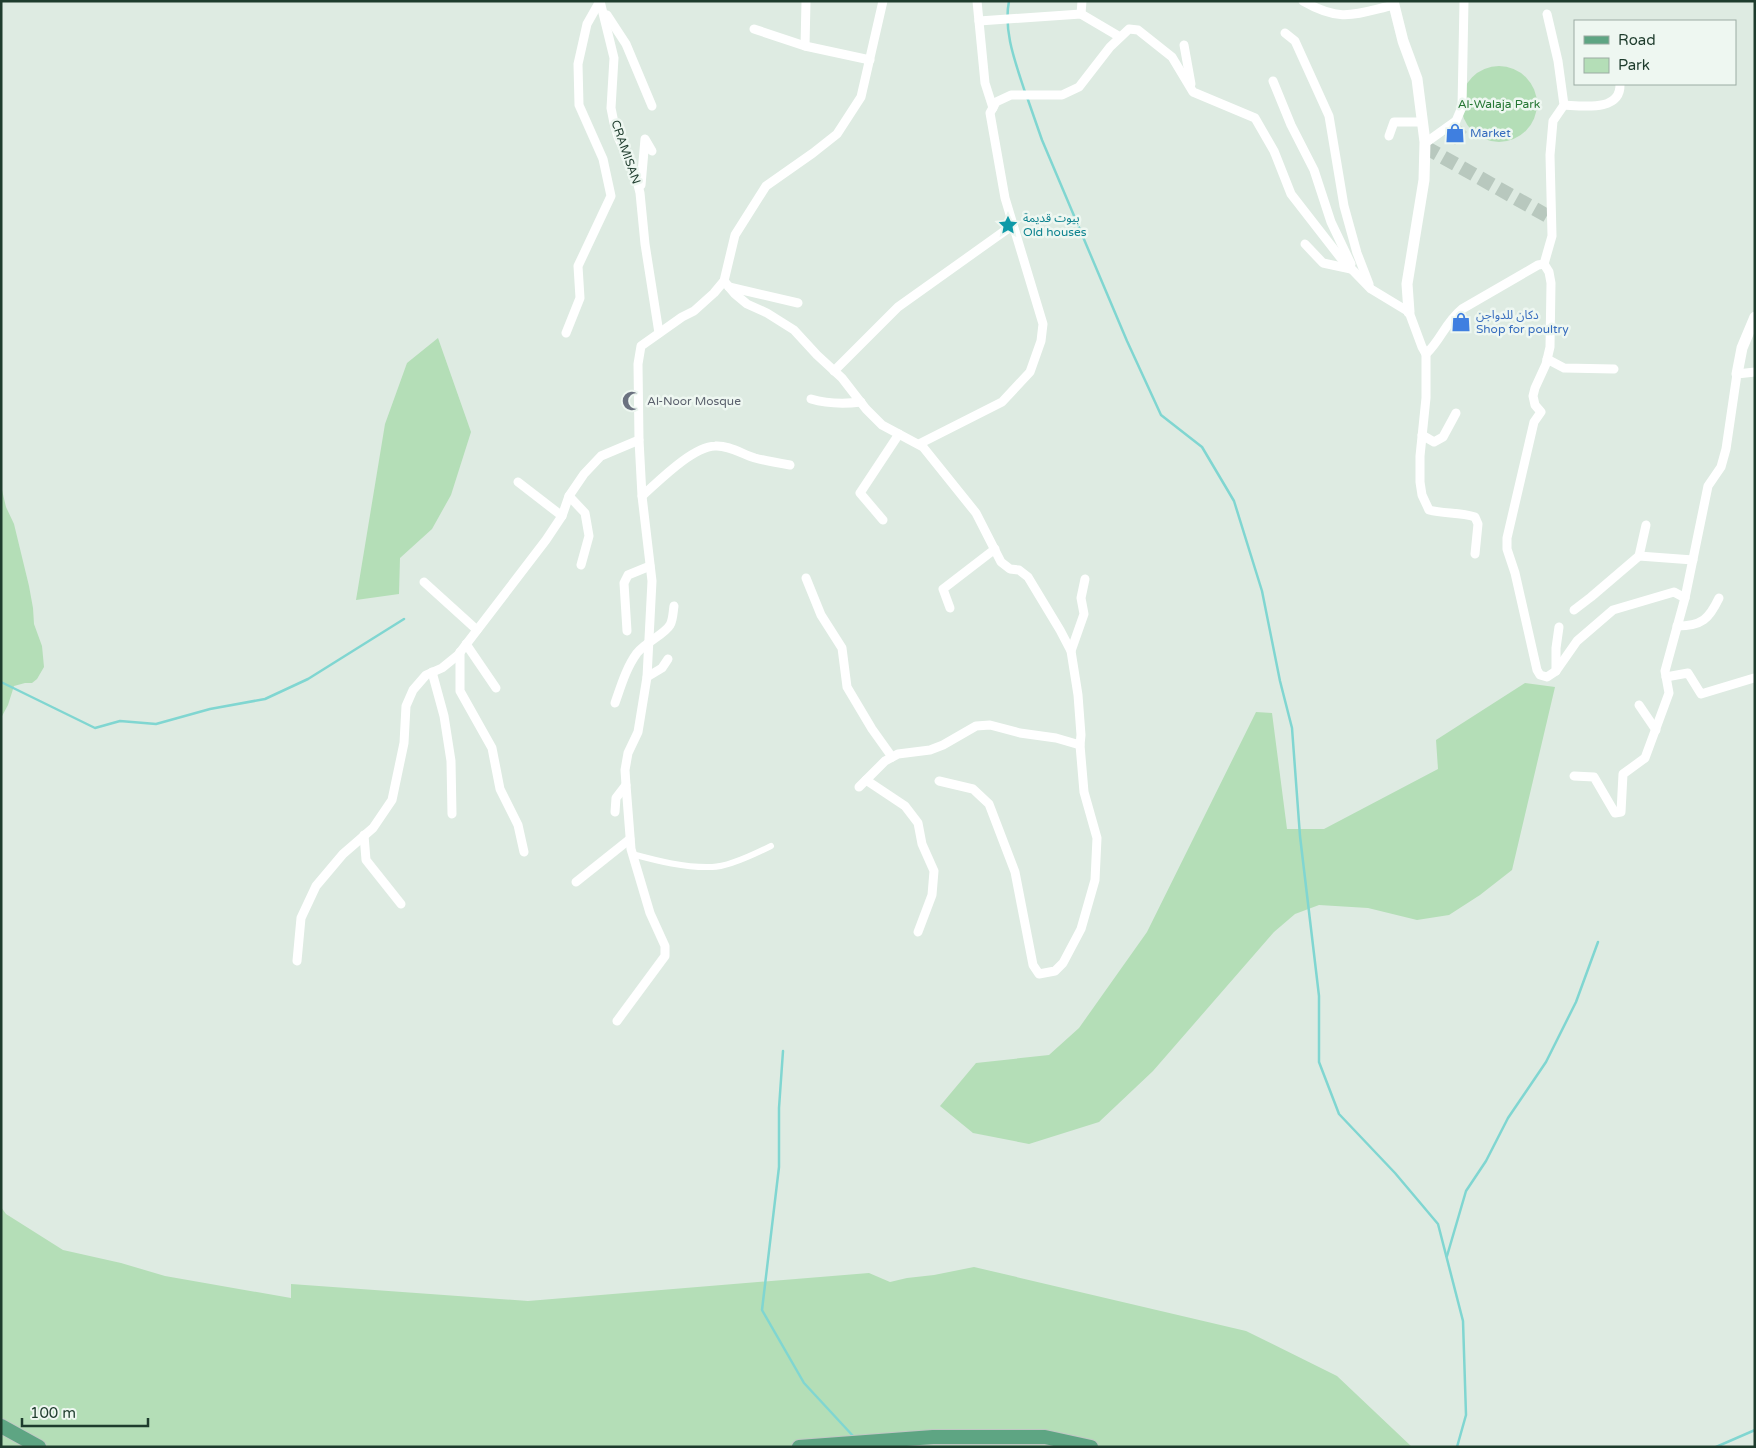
<svg xmlns="http://www.w3.org/2000/svg" width="1756" height="1448" viewBox="0 0 1756 1448" font-family="'Varela Round','Noto Sans Arabic',sans-serif">
<style>
.built{fill:#ccdbd1}
.green{fill:#b4deb7}
.lines{fill:none;stroke-linecap:round;stroke-linejoin:round}
.stream{stroke:#80d6d1;stroke-width:2.5}
.trunk-tunnel{stroke:#b8c8be;stroke-width:14;stroke-dasharray:14 7;stroke-linecap:butt}
.primary-casing{stroke:#c0c8c4;stroke-width:16}
.pedestrian{stroke:#fff;stroke-width:6}
.minor{stroke:#fff;stroke-width:9}
.tertiary{stroke:#fff;stroke-width:11}
.primary{stroke:#5ea583;stroke-width:14}
.labels{text-anchor:middle;stroke-width:5;stroke-linejoin:round;paint-order:stroke}
.park-label{font-size:12px;fill:#257633;stroke:#eef7f1}
.shop-label{font-size:12px;fill:#366cbe;stroke:#eef7f1;text-anchor:start}
.street-label{font-size:12px;fill:#1e3c2d;stroke:#eef7f1}
.culture-label{font-size:12px;fill:#0d838f;stroke:#eef7f1;text-anchor:start}
.worship-label{font-size:12px;fill:#5b616d;stroke:#eef7f1;text-anchor:start}
</style>
<rect width="100%" height="100%" fill="#deebe2"/>
<!-- built -->
<path class="built" d="M 1456,121 L 1467,132 L 1455,145 L 1443,134 Z"/>
<!-- green -->
<g class="green">
<circle cx="1499" cy="104" r="38"/>
<path d="M 438,338 L 471,432 L 451,495 L 432,529 L 400,558 L 399,594 L 356,600 L 385,424 L 407,363 Z"/>
<path d="M 1,486 L 6,507 L 14,524 L 29,586 L 33,608 L 34,624 L 42,646 L 44,667 L 37,679 L 32,683 L 25,683 L 14,686 L 8,705 L 1,718 Z"/>
<path d="M 1525,683 L 1555,687 L 1512,870 L 1480,895 L 1449,915 L 1417,920 L 1368,908 L 1319,905 L 1295,914 L 1274,932 L 1153,1071 L 1099,1122 L 1029,1144 L 973,1133 L 940,1106 L 976,1063 L 1049,1055 L 1079,1028 L 1147,932 L 1256,712 L 1272,713 L 1287,829 L 1324,829 L 1438,769 L 1436,740 Z"/>
<path d="M 1,1207 L 6,1214 L 63,1250 L 121,1263 L 165,1276 L 291,1298 L 291,1284 L 528,1301 L 869,1273 L 890,1282 L 907,1278 L 934,1275 L 974,1267 L 1246,1331 L 1337,1376 L 1412,1447 L 1,1447 Z"/>
</g>
<g class="lines">
<!-- stream -->
<g class="stream">
<path d="M 1009,1 C 1003,32 1016,64 1025,92"/>
<path d="M 1027,97 L 1042,140 L 1127,341 L 1161,415 L 1202,447 L 1234,501 L 1262,591 L 1280,681 L 1292,728 L 1300,836 L 1319,996 L 1319,1062 L 1339,1114 L 1395,1173 L 1438,1224 L 1463,1321 L 1466,1415 L 1457,1447"/>
<path d="M 1,682 L 95,728 L 120,721 L 156,724 L 210,709 L 265,699 L 308,679 L 404,619"/>
<path d="M 783,1051 L 779,1108 L 779,1167 L 762,1310 L 804,1383 L 854,1437"/>
<path d="M 1447,1256 L 1466,1191 L 1486,1161 L 1508,1118 L 1546,1062 L 1576,1002 L 1598,942"/>
<path d="M 1716,1447 L 1755,1430"/>
</g>
<!-- trunk-tunnel -->
<path class="trunk-tunnel" d="M 1425,147 L 1551,218"/>
<defs>
<g id="primary">
<path d="M 1,1426 L 39,1447"/>
<path d="M 799,1447 L 933,1437 L 1045,1437 L 1091,1447"/>
</g>
</defs>
<!-- primary casing -->
<use href="#primary" class="primary-casing"/>
<!-- pedestrian -->
<path class="pedestrian" d="M 632,854 C 658,861 685,868 712,867 C 727,867 757,853 771,846"/>
<!-- minor -->
<g class="minor">
<path d="M 600,1 L 614,58 L 611,108 L 614,123 L 618,137 L 635,173 L 640,193 L 645,244 L 659,333"/>
<path d="M 977,1 L 985,83 L 993,108"/>
<path d="M 1303,1 C 1341,23 1355,14 1394,5"/>
<path d="M 1081,14 L 1082,1"/>
<path d="M 607,15 L 626,44 L 652,106"/>
<path d="M 979,21 L 1081,14 L 1120,37"/>
<path d="M 754,29 L 805,46 L 870,60"/>
<path d="M 1285,33 L 1295,41 L 1329,116 L 1344,206 L 1357,253 L 1369,284"/>
<path d="M 1184,45 L 1191,84"/>
<path d="M 805,46 L 806,1"/>
<path d="M 1273,81 L 1291,125 L 1314,170 L 1331,222 L 1351,264"/>
<path d="M 1564,105 C 1583,106 1621,112 1620,84"/>
<path d="M 1389,136 L 1394,122 L 1422,122"/>
<path d="M 1425,142 L 1428,141 L 1456,121 L 1462,107 L 1464,1"/>
<path d="M 641,185 L 645,139 L 652,151"/>
<path d="M 1305,244 L 1323,263 L 1351,269"/>
<path d="M 1544,264 L 1552,236 L 1550,155 L 1553,121 L 1564,105 L 1558,61 L 1547,14"/>
<path d="M 724,281 L 735,294 L 747,304 L 767,313 L 794,330 L 817,355 L 842,378 L 866,409 L 882,425 L 923,447 L 976,513 L 1001,562 L 1010,569 L 1019,570 L 1028,577 L 1060,630 L 1071,651 L 1078,695 L 1081,735 L 1080,745 L 1084,792 L 1097,838 L 1095,880 L 1081,929 L 1063,963 L 1055,971 L 1039,974 L 1033,965 L 1015,872 L 989,804 L 973,789 L 939,781"/>
<path d="M 729,287 L 798,303"/>
<path d="M 566,333 L 580,298 L 578,266 L 611,196 L 603,159 L 579,105 L 578,64 L 587,24 L 600,1"/>
<path d="M 1426,354 L 1426,398 L 1420,456 L 1420,482 L 1422,495 L 1429,510 C 1444,514 1460,512 1475,517 L 1478,524 L 1475,554"/>
<path d="M 1547,359 L 1564,368 L 1614,369"/>
<path d="M 834,371 L 898,307 L 1013,225"/>
<path d="M 811,399 C 828,404 844,404 861,402"/>
<path d="M 1422,435 L 1434,442 L 1443,437 L 1456,413"/>
<path d="M 919,444 L 1002,402 L 1030,372 L 1041,341 L 1043,324 L 1005,198 L 990,113 L 996,102 L 1011,95 L 1062,95 L 1079,87 L 1110,47 L 1129,29 L 1138,30 L 1172,57 L 1193,92 L 1255,118 L 1274,151 L 1291,194 L 1340,257 L 1371,289 L 1409,312 L 1422,347 L 1426,354 C 1441,340 1445,323 1462,309 L 1538,265 L 1544,264 L 1549,272 L 1551,283 L 1550,347 L 1546,364 L 1535,388 L 1533,396 L 1535,405 L 1541,412 L 1534,422 L 1507,538 L 1507,549 L 1515,573 L 1537,670 L 1540,675 L 1547,677 L 1556,671 L 1577,641 L 1613,610 L 1674,592 L 1685,598"/>
<path d="M 518,482 L 562,516"/>
<path d="M 569,496 L 585,513 L 589,536 L 581,565"/>
<path d="M 642,496 C 659,481 692,447 715,446 C 729,445 742,454 755,458 C 766,461 778,463 790,465"/>
<path d="M 883,520 L 860,493 L 899,434"/>
<path d="M 1639,556 L 1646,525"/>
<path d="M 806,578 L 821,615 L 842,648 L 847,687 L 872,729 L 892,757"/>
<path d="M 424,582 L 477,630"/>
<path d="M 950,608 L 943,589 L 995,549"/>
<path d="M 1574,610 L 1591,597 L 1639,556 L 1693,560"/>
<path d="M 1677,626 C 1702,626 1709,619 1719,598"/>
<path d="M 627,631 L 624,583 L 628,575 L 650,566"/>
<path d="M 466,644 L 496,688"/>
<path d="M 1071,651 L 1084,614 L 1081,598 L 1085,579"/>
<path d="M 460,652 L 460,691 L 492,748 L 500,789 L 518,825 L 524,852"/>
<path d="M 1556,671 L 1556,648 L 1559,627"/>
<path d="M 432,672 L 444,716 L 451,761 L 452,814"/>
<path d="M 647,677 L 662,668 L 668,659"/>
<path d="M 1666,677 L 1688,673 L 1701,694 L 1754,678"/>
<path d="M 615,703 C 621,686 626,668 637,653 C 646,642 665,634 670,625 C 673,620 673,612 674,606"/>
<path d="M 1639,705 L 1656,730"/>
<path d="M 1574,776 L 1594,777 L 1615,813 L 1621,812 L 1623,774 L 1645,758 L 1669,693 L 1665,671 L 1685,598 L 1708,486 L 1721,467 L 1726,449 L 1737,374 L 1755,372"/>
<path d="M 866,780 L 905,806 L 918,823 L 922,844 L 934,871 L 932,895 L 918,932"/>
<path d="M 859,787 L 885,761 L 898,754 L 930,750 L 943,745 L 976,726 L 990,725 L 1020,733 L 1056,738 L 1080,745"/>
<path d="M 615,812 L 616,798 L 626,785"/>
<path d="M 364,835 L 366,860 L 401,904"/>
<path d="M 576,882 L 630,839"/>
<path d="M 297,961 L 301,918 L 316,886 L 343,854 L 373,828 L 392,800 L 404,743 L 406,706 L 413,690 L 426,675 L 442,668 L 458,655 L 546,540 L 562,516 L 569,496 L 584,474 L 601,456 L 639,440 L 638,364 L 641,346 L 682,317 L 694,311 L 714,293 L 724,281 L 735,235 L 766,186 L 813,153 L 837,134 L 861,97 L 883,1"/>
<path d="M 617,1021 L 665,956 L 665,946 L 650,913 L 631,849 L 626,785 L 625,770 L 628,753 L 638,732 L 647,677 L 652,581 L 642,496 L 639,440"/>
</g>
<!-- tertiary -->
<g class="tertiary">
<path d="M 1393,1 L 1403,41 L 1417,79 L 1425,142 L 1424,180 L 1407,284 L 1409,312"/>
<path d="M 1737,374 L 1742,348 L 1755,317"/>
</g>
<!-- primary -->
<use href="#primary" class="primary"/>
</g>
<!-- icons -->
<defs>
<symbol id="shop-bare" viewBox="-9 -9 18 18"><path d="M-5-2.5h2.3a2.7 3.5 0 0 1 5.4 0H5L5.5 6h-11ZM-1.5-2.5h3a1.5 2.3 0 0 0-3 0Z" fill="#3f7fe0" stroke="#eef7f1" stroke-width="2.5" paint-order="stroke"/></symbol>
<symbol id="sight-bare" viewBox="-9 -9 18 18"><path d="M0-6L1.8-2.2L6-1.7L2.9 1.2L3.7 5.4L0 3.3L-3.7 5.4L-2.9 1.2L-6-1.7L-1.8-2.2Z" fill="#0f9aa8" stroke="#eef7f1" stroke-width="2.5" paint-order="stroke"/></symbol>
<symbol id="mosque-bare" viewBox="-9 -9 18 18"><path d="M3.5-4.9A6 6 0 1 0 3.5 4.9A5 5 0 1 1 3.5-4.9Z" fill="#6b7280" stroke="#eef7f1" stroke-width="2.5" paint-order="stroke"/></symbol>
</defs>
<g fill-rule="evenodd">
<use href="#shop-bare" x="1441" y="119" width="28" height="28"/>
<use href="#sight-bare" x="994" y="211" width="28" height="28"/>
<use href="#shop-bare" x="1447" y="308" width="28" height="28"/>
<use href="#mosque-bare" x="618" y="387" width="28" height="28"/>
</g>
<g class="labels">
<!-- park labels -->
<g class="park-label">
<text x="1499" y="108">Al-Walaja Park</text>
</g>
<!-- shop labels -->
<g class="shop-label">
<text x="1470" y="137">Market</text>
<text x="1476" y="319">دكان للدواجن<tspan x="1476" dy="14">Shop for poultry</tspan></text>
</g>
<!-- street labels -->
<g class="street-label">
<text transform="translate(626 152) rotate(71)" y="4">CRAMISAN</text>
</g>
<!-- culture labels -->
<g class="culture-label">
<text x="1023" y="222">بيوت قديمة<tspan x="1023" dy="14">Old houses</tspan></text>
</g>
<!-- worship labels -->
<g class="worship-label">
<text x="647" y="405">Al-Noor Mosque</text>
</g>
</g>
<!-- border -->
<rect width="1756" height="1448" fill="none" stroke="#1e3c2d" stroke-width="5"/>
<!-- legend -->
<rect x="1574" y="20" width="162" height="65" fill="#eef7f1" stroke="#9baca3"/>
<rect x="1584" y="36" width="25" height="8" fill="#5ea583" stroke="#9baca3"/>
<text x="1618" y="45" font-size="15" fill="#1e3c2d">Road</text>
<rect x="1584" y="58" width="25" height="15" fill="#b4deb7" stroke="#9baca3"/>
<text x="1618" y="70" font-size="15" fill="#1e3c2d">Park</text>
<!-- scale -->
<path d="M22 1418v8h126v-8" fill="none" stroke="#1e3c2d" stroke-width="2.5"/>
<text x="30" y="1418" font-size="15" fill="#1e3c2d" stroke="#eef7f1" stroke-width="4" paint-order="stroke">100 m</text>
</svg>
